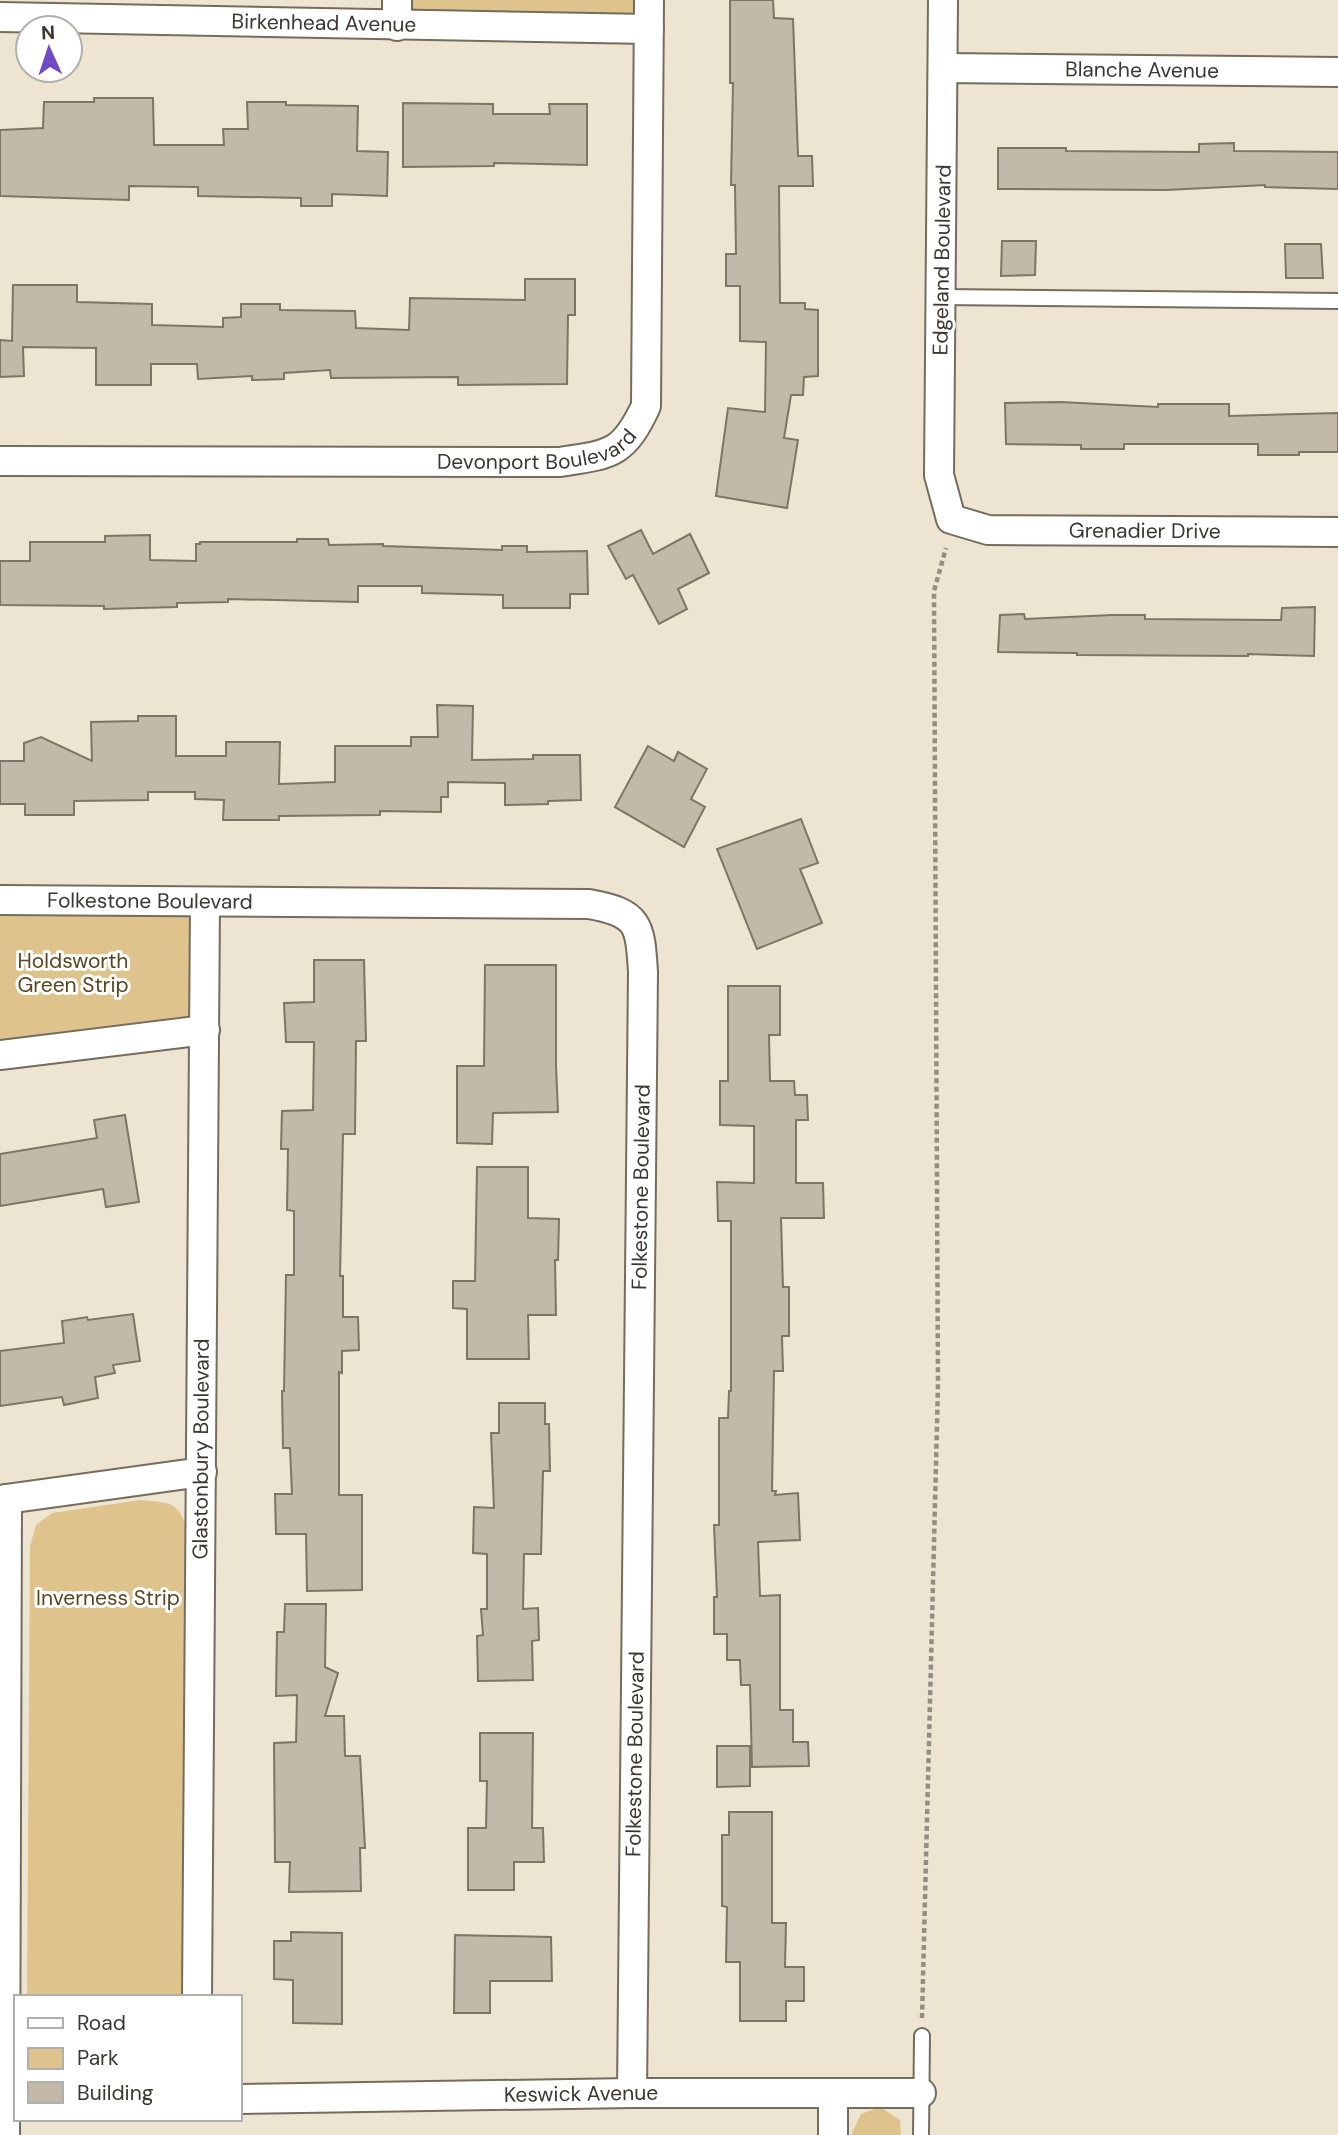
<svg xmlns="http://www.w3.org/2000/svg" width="1338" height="2135" viewBox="0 0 1338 2135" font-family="'DM Sans',sans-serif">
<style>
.green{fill:#dfc38d}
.building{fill:#c2b9a8;stroke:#7d7565;stroke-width:2}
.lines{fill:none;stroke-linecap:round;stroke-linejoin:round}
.lane-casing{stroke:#746c5d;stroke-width:18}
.street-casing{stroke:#746c5d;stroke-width:32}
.path{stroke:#948e82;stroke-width:4.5;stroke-dasharray:5 3.5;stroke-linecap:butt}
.lane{stroke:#fff;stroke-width:14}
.street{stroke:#fff;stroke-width:28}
.labels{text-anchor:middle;stroke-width:6;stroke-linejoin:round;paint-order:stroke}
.street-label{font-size:21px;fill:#3a3730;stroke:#fff}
.park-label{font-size:21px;fill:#58461f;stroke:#fff}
</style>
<rect width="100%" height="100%" fill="#ede4d2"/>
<!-- green -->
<g class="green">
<path d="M 397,0 L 649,0 L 649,29 L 397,26 Z"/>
<path d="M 0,900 L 205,902 L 205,1030 L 0,1055 Z"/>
<path d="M 140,1500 C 171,1503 180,1501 188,1534 L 184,1997 L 27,1997 L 30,1546 L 36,1525 L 52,1513 Z"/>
<path d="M 880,2107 L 900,2120 L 901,2135 L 851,2135 L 861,2114 Z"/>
</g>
<!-- building -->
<g class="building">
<path d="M 730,0 L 773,0 L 774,18 L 793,19 L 798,156 L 812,156 L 813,186 L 779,186 L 780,303 L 805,303 L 805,309 L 818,310 L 818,376 L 804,377 L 803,395 L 791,395 L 784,438 L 798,440 L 787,508 L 716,496 L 728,408 L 765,412 L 766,342 L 740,341 L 740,286 L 726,286 L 726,254 L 736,254 L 735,185 L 731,185 L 733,83 L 730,83 Z"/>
<path d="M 94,98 L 153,98 L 154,145 L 224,145 L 223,129 L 248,129 L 247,102 L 286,102 L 286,105 L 358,106 L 357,151 L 388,152 L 387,196 L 332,194 L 332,206 L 301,206 L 301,198 L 198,196 L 198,187 L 129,186 L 129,200 L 0,196 L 0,130 L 43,128 L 44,102 L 94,102 Z"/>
<path d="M 403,103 L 493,104 L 493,114 L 550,114 L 549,104 L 587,104 L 587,165 L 494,163 L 494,166 L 403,167 Z"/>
<path d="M 1234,143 L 1234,151 L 1338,152 L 1338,189 L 1265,187 L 1265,185 L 1166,190 L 998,189 L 998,148 L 1066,148 L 1066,151 L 1199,152 L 1199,144 Z"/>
<path d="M 1002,241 L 1036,241 L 1035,275 L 1001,276 Z"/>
<path d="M 1285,244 L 1321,244 L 1323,278 L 1286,278 Z"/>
<path d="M 525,279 L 575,279 L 575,315 L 568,315 L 567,384 L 458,385 L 458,377 L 331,378 L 330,370 L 284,373 L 284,379 L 252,380 L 252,376 L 198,379 L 197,364 L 151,364 L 151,385 L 96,385 L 96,348 L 23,347 L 24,376 L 0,377 L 0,340 L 12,341 L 13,285 L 77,285 L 77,302 L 152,304 L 152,325 L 223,327 L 223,318 L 241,317 L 241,304 L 280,304 L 280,310 L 355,311 L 356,328 L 409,330 L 410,298 L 525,300 Z"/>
<path d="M 1060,402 L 1158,407 L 1158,404 L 1229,404 L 1229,416 L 1338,413 L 1338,452 L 1299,452 L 1299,455 L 1258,455 L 1258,444 L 1124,444 L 1124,449 L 1081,449 L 1081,445 L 1006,444 L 1005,403 Z"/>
<path d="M 641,530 L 653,554 L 690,534 L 709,573 L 678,589 L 687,609 L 659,624 L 633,575 L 626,579 L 608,546 Z"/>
<path d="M 150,535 L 150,560 L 196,561 L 196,544 L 200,544 L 200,542 L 297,542 L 297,539 L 328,539 L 329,545 L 383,544 L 383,546 L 502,550 L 502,546 L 527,546 L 527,552 L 587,551 L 588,594 L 570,594 L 570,608 L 503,608 L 503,595 L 422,593 L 422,586 L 358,586 L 358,602 L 228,599 L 228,602 L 177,603 L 177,607 L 104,609 L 104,606 L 0,605 L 0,561 L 30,561 L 30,542 L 105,542 L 105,536 Z"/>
<path d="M 1315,607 L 1314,656 L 1248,654 L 1248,656 L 1077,655 L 1077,653 L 998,652 L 1000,615 L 1024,614 L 1025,619 L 1112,615 L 1145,615 L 1145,619 L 1281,620 L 1282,608 Z"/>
<path d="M 437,705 L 473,706 L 472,760 L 533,759 L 533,755 L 580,755 L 581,800 L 548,801 L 548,804 L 505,805 L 505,783 L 448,782 L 448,797 L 441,797 L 441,812 L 380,811 L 380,815 L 279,816 L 279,820 L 223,820 L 224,800 L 195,799 L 195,792 L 148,792 L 148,800 L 74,801 L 74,815 L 25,815 L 25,804 L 0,804 L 0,761 L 24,761 L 24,743 L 41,737 L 92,761 L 91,722 L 138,721 L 138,716 L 176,716 L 176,756 L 226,756 L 226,742 L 280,742 L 279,784 L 335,782 L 335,746 L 411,746 L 411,737 L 438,737 Z"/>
<path d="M 648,746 L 674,761 L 678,752 L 707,769 L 691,799 L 705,807 L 684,847 L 615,807 Z"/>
<path d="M 801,819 L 818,863 L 800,869 L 822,923 L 757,949 L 717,849 Z"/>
<path d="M 314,960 L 364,960 L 366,1041 L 356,1041 L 355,1134 L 343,1134 L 340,1276 L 343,1276 L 343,1317 L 358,1317 L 359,1350 L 342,1351 L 342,1373 L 339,1372 L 339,1495 L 362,1495 L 362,1590 L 307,1591 L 306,1534 L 276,1534 L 275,1494 L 292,1494 L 290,1448 L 283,1448 L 282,1391 L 284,1391 L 286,1275 L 294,1275 L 294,1211 L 287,1210 L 288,1149 L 281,1149 L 282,1111 L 313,1110 L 314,1042 L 286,1042 L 284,1003 L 314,1002 Z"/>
<path d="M 485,965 L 556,965 L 556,1066 L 558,1112 L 493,1113 L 492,1144 L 457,1143 L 457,1066 L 484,1066 Z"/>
<path d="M 728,986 L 780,986 L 780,1035 L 769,1035 L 770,1081 L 794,1081 L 795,1095 L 807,1095 L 808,1120 L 796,1120 L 796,1183 L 823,1183 L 824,1218 L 781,1218 L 783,1287 L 789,1287 L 789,1336 L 782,1336 L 783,1371 L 774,1371 L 772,1491 L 776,1491 L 775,1495 L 798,1493 L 800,1540 L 758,1542 L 760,1596 L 780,1595 L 780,1710 L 793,1710 L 793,1742 L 808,1742 L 809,1766 L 752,1767 L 750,1685 L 741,1685 L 740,1660 L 727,1660 L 727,1634 L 714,1634 L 714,1597 L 717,1597 L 714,1525 L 719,1525 L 719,1418 L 728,1418 L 729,1391 L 731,1391 L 731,1221 L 718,1221 L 717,1182 L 754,1183 L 754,1126 L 720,1125 L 720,1081 L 728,1081 Z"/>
<path d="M 125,1115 L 139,1202 L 106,1207 L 103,1189 L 0,1206 L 0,1154 L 97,1138 L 94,1120 Z"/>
<path d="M 477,1167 L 528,1167 L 528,1218 L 559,1219 L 558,1260 L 555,1260 L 556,1315 L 528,1315 L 529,1359 L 467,1359 L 467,1309 L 453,1308 L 453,1281 L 475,1281 Z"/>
<path d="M 133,1314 L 140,1361 L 113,1365 L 115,1373 L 95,1377 L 98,1398 L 64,1405 L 62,1397 L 0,1406 L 0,1351 L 64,1343 L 62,1321 L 87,1317 L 88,1320 Z"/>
<path d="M 499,1403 L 545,1403 L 545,1424 L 549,1424 L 550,1471 L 543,1471 L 541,1554 L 524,1554 L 523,1609 L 538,1608 L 539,1640 L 532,1641 L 533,1680 L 478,1681 L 477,1636 L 483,1635 L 481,1609 L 487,1609 L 487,1554 L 473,1553 L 474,1507 L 494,1508 L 491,1433 L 499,1433 Z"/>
<path d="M 285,1604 L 326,1604 L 325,1667 L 338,1673 L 325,1716 L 344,1716 L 345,1756 L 360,1756 L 365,1848 L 360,1848 L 361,1891 L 289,1892 L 290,1862 L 275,1862 L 274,1743 L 296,1742 L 297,1695 L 276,1696 L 277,1632 L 284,1632 Z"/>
<path d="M 480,1733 L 533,1733 L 532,1828 L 543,1828 L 544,1862 L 514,1862 L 514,1890 L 468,1890 L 468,1828 L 486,1828 L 487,1781 L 480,1781 Z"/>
<path d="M 717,1746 L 750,1746 L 750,1786 L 717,1787 Z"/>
<path d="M 729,1812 L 772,1812 L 772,1923 L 786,1923 L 785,1967 L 804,1967 L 804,2001 L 786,2001 L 786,2021 L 740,2021 L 740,1962 L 726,1962 L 727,1907 L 722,1906 L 722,1835 L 729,1835 Z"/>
<path d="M 291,1932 L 342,1933 L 342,2024 L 293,2023 L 293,1980 L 274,1979 L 274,1941 L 291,1941 Z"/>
<path d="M 455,1935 L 551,1937 L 552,1981 L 490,1981 L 490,2013 L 454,2013 Z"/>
</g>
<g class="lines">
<defs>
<g id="lane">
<path d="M 941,297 L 1338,301"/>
<path d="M 921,2135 L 922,2036"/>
</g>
<g id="street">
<path id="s1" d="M 943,0 L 939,475 L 951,519 L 988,530 L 1338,532"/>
<path id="s2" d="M 0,17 L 649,29"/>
<path d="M 397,26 L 397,0"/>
<path id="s3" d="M 944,68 L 1338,72"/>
<path id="s4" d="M 0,461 L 560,462 C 611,454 623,455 646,406 L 649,0"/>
<path id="s5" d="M 0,900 L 589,904 C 639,913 640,924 643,972 L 632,2093"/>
<path d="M 0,1055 L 205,1030"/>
<path d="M 0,1500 L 202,1472"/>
<path id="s6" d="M 197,1997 L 205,902"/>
<path id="s7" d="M 240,2099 L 632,2093 L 921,2093"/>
<path d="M 5,2135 L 7,1499"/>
<path d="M 833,2135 L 833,2094"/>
</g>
</defs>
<!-- lane casing -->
<use href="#lane" class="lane-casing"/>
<!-- street casing -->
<use href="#street" class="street-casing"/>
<!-- path -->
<path class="path" d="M 922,2018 L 938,1385 L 934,591 L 946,548"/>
<!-- lane -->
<use href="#lane" class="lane"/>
<!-- street -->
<use href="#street" class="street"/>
</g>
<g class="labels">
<!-- street labels -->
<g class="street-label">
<text dy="7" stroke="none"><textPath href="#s2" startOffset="324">Birkenhead Avenue</textPath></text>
<text dy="7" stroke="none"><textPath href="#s3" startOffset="198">Blanche Avenue</textPath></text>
<text transform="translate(942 260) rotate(-89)" y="7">Edgeland Boulevard</text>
<text dy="7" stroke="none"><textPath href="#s4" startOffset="539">Devonport Boulevard</textPath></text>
<text dy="7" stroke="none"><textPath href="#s1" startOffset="716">Grenadier Drive</textPath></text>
<text dy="7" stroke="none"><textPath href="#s5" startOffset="150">Folkestone Boulevard</textPath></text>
<text transform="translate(641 1187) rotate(-89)" y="7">Folkestone Boulevard</text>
<text dy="7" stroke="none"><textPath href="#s6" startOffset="548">Glastonbury Boulevard</textPath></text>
<text transform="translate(635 1754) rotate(-89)" y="7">Folkestone Boulevard</text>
<text dy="7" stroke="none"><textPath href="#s7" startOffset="341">Keswick Avenue</textPath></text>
</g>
<!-- park labels -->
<g class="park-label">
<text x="73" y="968">Holdsworth<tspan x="73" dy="24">Green Strip</tspan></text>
<text x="108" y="1605">Inverness Strip</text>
</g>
</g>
<!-- legend -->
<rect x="14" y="1995" width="228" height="126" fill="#ffffff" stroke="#b0afac" stroke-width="2"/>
<rect x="28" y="2018" width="35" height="10" fill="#ffffff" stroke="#b0afac" stroke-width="2"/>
<text x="77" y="2030" font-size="21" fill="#3a3730">Road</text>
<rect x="28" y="2048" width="35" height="21" fill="#dfc38d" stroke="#b0afac" stroke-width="2"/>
<text x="77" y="2065" font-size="21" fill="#3a3730">Park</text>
<rect x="28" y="2082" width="35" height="21" fill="#c2b9a8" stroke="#b0afac" stroke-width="2"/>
<text x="77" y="2100" font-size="21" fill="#3a3730">Building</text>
<!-- north arrow -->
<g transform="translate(49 49) rotate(357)"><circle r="33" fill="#ffffff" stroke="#b0afac" stroke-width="2"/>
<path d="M0-5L12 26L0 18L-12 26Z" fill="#704bc4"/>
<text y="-10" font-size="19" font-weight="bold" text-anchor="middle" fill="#3a3730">N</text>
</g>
</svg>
